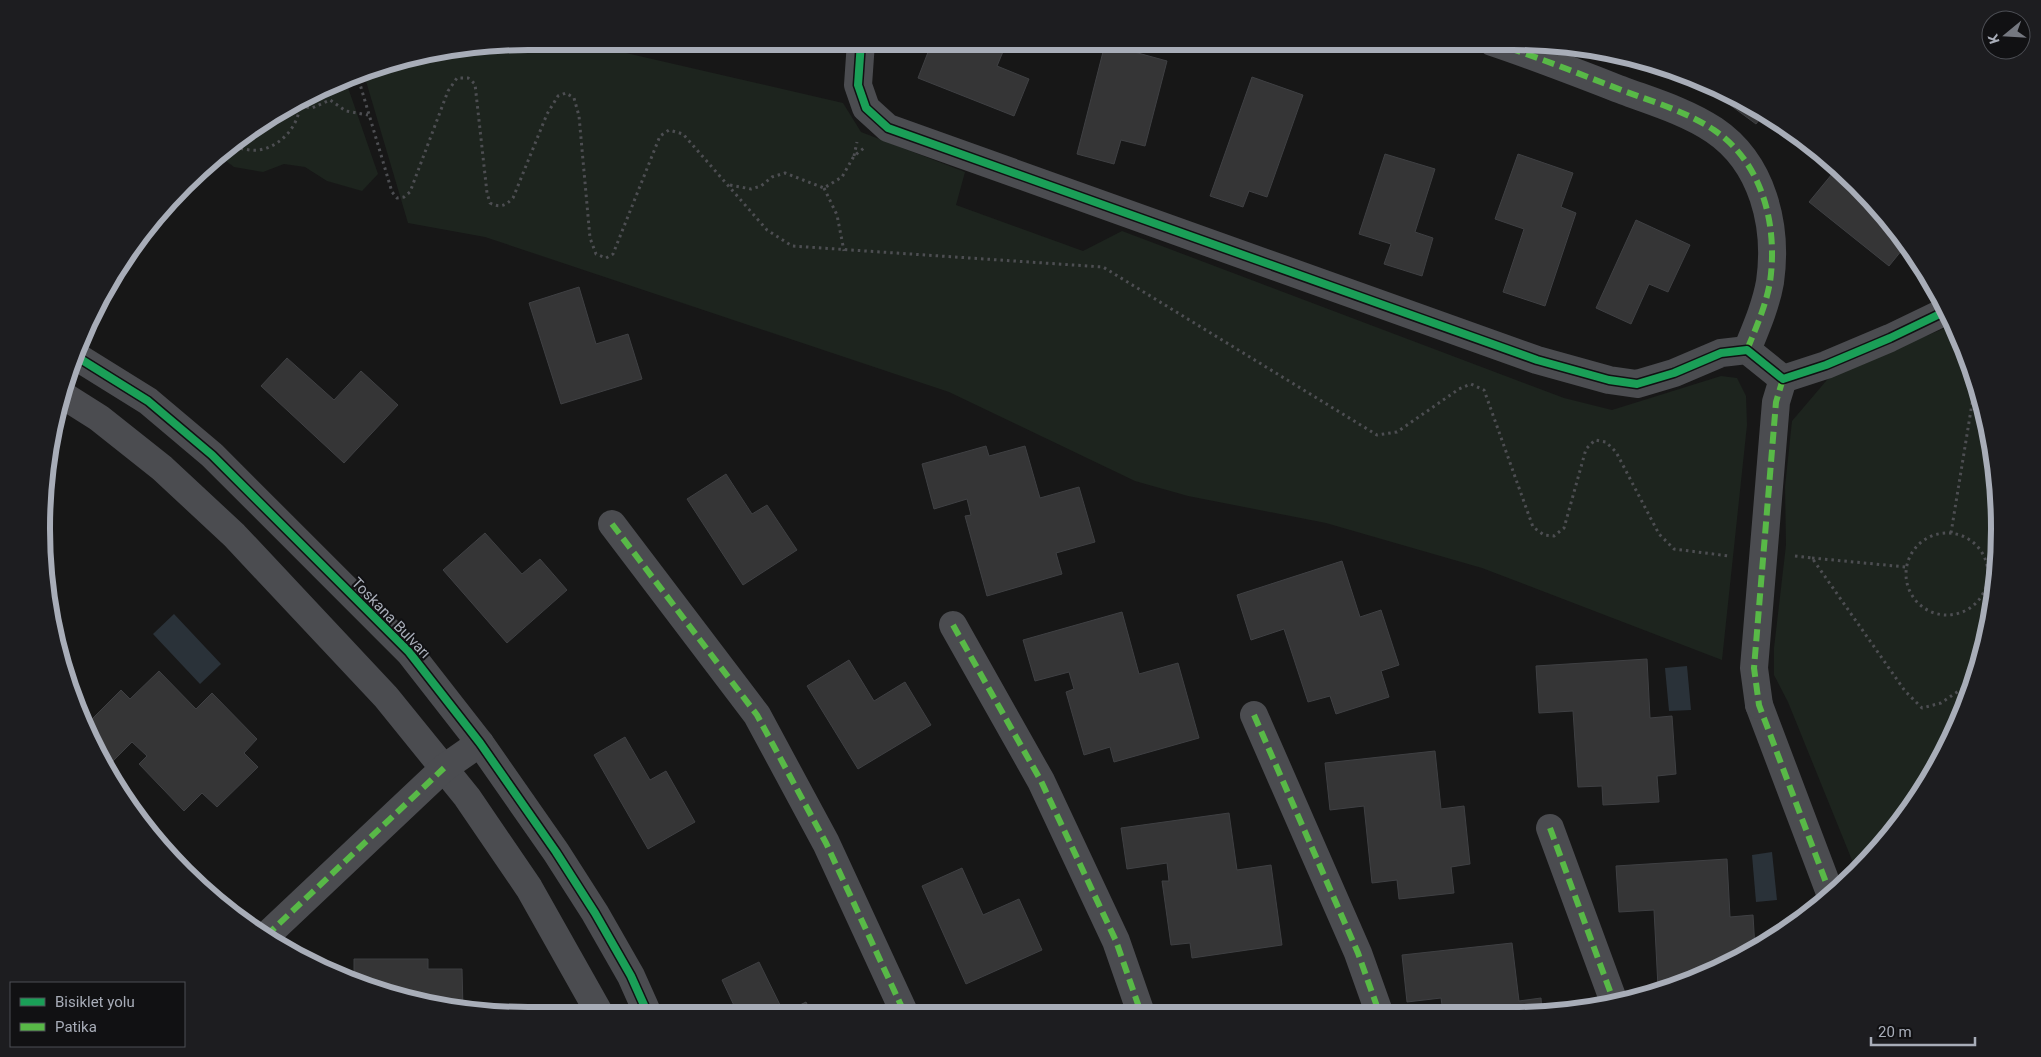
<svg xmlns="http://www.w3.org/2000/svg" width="2041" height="1057" viewBox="0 0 2041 1057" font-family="Roboto,sans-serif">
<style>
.green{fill:#1d241e}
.water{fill:#2a3239}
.building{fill:#353536;stroke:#3f4043}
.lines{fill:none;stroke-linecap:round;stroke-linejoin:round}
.path{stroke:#4d4e52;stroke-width:3;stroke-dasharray:2.5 4;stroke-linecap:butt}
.minor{stroke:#4b4c50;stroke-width:28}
.minor-bridge{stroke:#4b4c50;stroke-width:28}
.quiet{stroke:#58b947;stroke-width:6;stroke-dasharray:12 6;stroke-linecap:butt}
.cycleway-casing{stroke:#111113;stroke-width:11}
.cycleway{stroke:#1a9f57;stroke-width:8}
.labels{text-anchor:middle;stroke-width:4;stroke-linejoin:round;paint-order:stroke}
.street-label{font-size:15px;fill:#a8adb8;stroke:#111113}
.rim{fill:none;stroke:#a8adb8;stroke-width:6}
</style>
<rect width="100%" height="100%" fill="#171717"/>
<!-- green -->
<g class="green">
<path d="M 574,41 L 843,103 L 861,132 L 965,172 L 956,205 L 1083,251 L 1122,231 L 1564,398 L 1612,410 L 1721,376 L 1737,378 L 1746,396 L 1747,425 L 1722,660 L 1482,568 L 1326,523 L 1188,496 L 1135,481 L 949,392 L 485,237 L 408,223 L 363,71 L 434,51 L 486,45 L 510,51 L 548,49 Z"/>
<path d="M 345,79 L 378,174 L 362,191 L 327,181 L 305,167 L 284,164 L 263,172 L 234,167 L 218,155 C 255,120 299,100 345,79 Z"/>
<path d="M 1953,325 L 1974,372 L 1996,465 L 1999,561 L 1983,655 L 1949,744 L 1879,850 L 1856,870 L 1788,702 L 1774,675 L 1774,648 L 1786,545 L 1785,487 L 1792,421 L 1832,374 Z"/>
</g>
<!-- water -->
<g class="water">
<path d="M 174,614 L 221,664 L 200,684 L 153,634 Z"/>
<path d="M 1687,666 L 1691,710 L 1669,711 L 1665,668 Z"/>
<path d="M 1772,852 L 1777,900 L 1756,902 L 1752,855 Z"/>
</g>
<!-- building -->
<g class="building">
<path d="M 932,42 L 1007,42 L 997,66 L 1029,79 L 1014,116 L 918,78 Z"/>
<path d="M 1105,44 L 1167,61 L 1145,146 L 1121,140 L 1114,164 L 1077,154 Z"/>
<path d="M 1664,67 L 1701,81 L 1699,87 L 1663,70 Z"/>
<path d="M 1252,77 L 1303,95 L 1267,197 L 1249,191 L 1243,207 L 1210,196 Z"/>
<path d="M 1732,94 L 1764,114 L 1756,124 L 1726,102 Z"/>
<path d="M 1385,154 L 1435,169 L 1415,232 L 1433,238 L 1422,276 L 1384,264 L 1391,244 L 1359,234 Z"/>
<path d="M 1518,154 L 1573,173 L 1561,207 L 1576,213 L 1545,306 L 1503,292 L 1524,229 L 1495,219 Z"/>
<path d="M 1837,168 L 1879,207 L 1906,245 L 1889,266 L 1809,202 Z"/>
<path d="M 1636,220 L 1690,245 L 1668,292 L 1649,284 L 1631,324 L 1596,308 Z"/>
<path d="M 579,287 L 596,344 L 628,334 L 642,379 L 561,404 L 529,303 Z"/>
<path d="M 287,358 L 334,400 L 361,371 L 398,405 L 344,463 L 261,386 Z"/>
<path d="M 986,446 L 989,456 L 1025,446 L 1040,498 L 1079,487 L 1095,542 L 1056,553 L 1062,574 L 987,596 L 965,516 L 971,515 L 967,499 L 934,509 L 922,464 Z"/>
<path d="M 726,474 L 752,514 L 767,505 L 797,550 L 743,585 L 687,499 Z"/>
<path d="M 485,533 L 522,574 L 540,559 L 567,590 L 507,643 L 443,570 Z"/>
<path d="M 1342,561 L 1360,617 L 1381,610 L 1399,665 L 1381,671 L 1389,697 L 1336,714 L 1330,696 L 1308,702 L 1284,629 L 1251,640 L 1237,595 Z"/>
<path d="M 1122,612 L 1139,674 L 1178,663 L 1199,738 L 1114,762 L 1110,747 L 1084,755 L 1066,692 L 1074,689 L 1069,672 L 1035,681 L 1023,640 Z"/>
<path d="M 1647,659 L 1650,718 L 1672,716 L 1676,774 L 1657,776 L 1659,802 L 1603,805 L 1602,786 L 1578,787 L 1573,711 L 1539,713 L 1536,666 Z"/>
<path d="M 849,660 L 874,701 L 905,682 L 931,725 L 858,769 L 807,686 Z"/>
<path d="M 159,671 L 196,709 L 212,693 L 257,739 L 244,753 L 258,767 L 217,807 L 202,793 L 184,811 L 139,764 L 147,756 L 132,742 L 106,768 L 91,744 L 85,726 L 121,690 L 130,699 Z"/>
<path d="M 625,737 L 650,780 L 666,771 L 695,822 L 648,849 L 594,755 Z"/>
<path d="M 1435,751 L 1441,809 L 1464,806 L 1470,864 L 1451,867 L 1454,893 L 1399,899 L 1397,880 L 1372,883 L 1364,806 L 1330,810 L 1325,763 Z"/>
<path d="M 1229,813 L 1237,870 L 1271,865 L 1282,945 L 1192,958 L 1190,943 L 1171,945 L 1162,881 L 1169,881 L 1167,863 L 1127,869 L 1121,828 Z"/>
<path d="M 1727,859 L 1730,917 L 1753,915 L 1755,949 L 1699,979 L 1658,987 L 1654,910 L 1619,912 L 1616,866 Z"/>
<path d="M 962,868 L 983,915 L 1019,899 L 1042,950 L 966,984 L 922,886 Z"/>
<path d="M 1512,943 L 1519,1001 L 1541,998 L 1542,1012 L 1443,1012 L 1441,998 L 1407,1002 L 1402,955 Z"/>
<path d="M 354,959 L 428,959 L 428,969 L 462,969 L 463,1009 L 402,999 L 354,981 Z"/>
<path d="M 759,962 L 784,1013 L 806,1002 L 812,1014 L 738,1014 L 722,980 Z"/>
</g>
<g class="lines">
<!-- path -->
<g class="path">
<path d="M 357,74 L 392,192 L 397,198 L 404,197 L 410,192 L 448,91 L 457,78 L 468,78 L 475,84 L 487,193 L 490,203 C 500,208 505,206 513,198 L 547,114 L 558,96 L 566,93 L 574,98 L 579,116 L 590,238 L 596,254 L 606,258 L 613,254 L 660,136 L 669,130 L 683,134 L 767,230 L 792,246 L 1103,267 L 1377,435 L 1397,432 L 1459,389 L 1471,384 L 1484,390 L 1533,527 L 1544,535 L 1554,536 L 1564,528 L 1586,449 L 1595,440 L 1606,442 L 1616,452 L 1659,534 L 1674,549 L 1729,556"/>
<path d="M 300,106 L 312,108 L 330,100 L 346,111 L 368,115"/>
<path d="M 228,145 C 238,148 249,151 259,150 C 283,146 301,123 300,100"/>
<path d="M 854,156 L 857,142"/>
<path d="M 730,185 L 751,189 L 761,186 L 772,177 L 785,173 L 824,188 L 842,177 L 854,156 L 864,148"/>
<path d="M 824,188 L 837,215 L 844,251"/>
<path d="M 1951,533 L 1976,379"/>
<circle cx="1947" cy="574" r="41"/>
<path d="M 1795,556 L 1812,558 L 1905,691 L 1922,708 L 1941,703 L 1973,681"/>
<path d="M 1812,558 L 1906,567"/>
</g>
<!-- minor -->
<g class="minor">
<path d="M 861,42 L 858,85 L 866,108 L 888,128 L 1537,360 L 1609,380 L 1637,384 L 1674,373 L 1721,353 L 1747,350 L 1783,379 L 1826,365 L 1890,338 L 1946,311"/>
<path d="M 1492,42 C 1537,57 1580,74 1624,91 C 1654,102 1687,112 1714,130 C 1763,163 1778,226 1770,282 C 1766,305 1756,328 1747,350"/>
<path d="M 74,355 L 148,401 L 212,455 L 409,652 L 480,743 L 556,852 L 595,913 L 631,976 L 648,1014"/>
<path d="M 61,394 L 99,418 L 162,468 L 234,535 L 386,697 L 467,797 L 529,888 L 600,1014"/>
<path d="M 612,524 L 757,715 L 826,843 L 905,1014"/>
<path d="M 953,625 L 1041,781 L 1116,941 L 1141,1013"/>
<path d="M 1759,705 L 1830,893"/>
<path d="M 1254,715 L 1358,953 L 1379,1012"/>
<path d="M 1550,828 L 1614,1002"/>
<path d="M 266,936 L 444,768 L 480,743"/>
</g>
<!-- minor-bridge -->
<path class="minor-bridge" d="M 1759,705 L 1754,668 L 1776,402 L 1783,379"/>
<!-- quiet -->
<g class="quiet">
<path d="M 1492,42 C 1537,57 1580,74 1624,91 C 1654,102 1687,112 1714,130 C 1763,163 1778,226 1770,282 C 1766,305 1756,328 1747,350"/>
<path d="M 1783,379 L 1776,402 L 1754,668 L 1759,705 L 1830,893"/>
<path d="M 612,524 L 757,715 L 826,843 L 905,1014"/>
<path d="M 953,625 L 1041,781 L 1116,941 L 1141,1013"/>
<path d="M 1254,715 L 1358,953 L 1379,1012"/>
<path d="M 1550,828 L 1614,1002"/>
<path d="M 266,936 L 444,768"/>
</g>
<defs>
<g id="cycleway">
<path d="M 861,42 L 858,85 L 866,108 L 888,128 L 1537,360 L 1609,380 L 1637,384 L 1674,373 L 1721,353 L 1747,350 L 1783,379 L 1826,365 L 1890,338 L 1946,311"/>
<path d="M 74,355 L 148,401 L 212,455 L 409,652 L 480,743 L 556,852 L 595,913 L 631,976 L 648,1014"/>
</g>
</defs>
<!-- cycleway casing -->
<use href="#cycleway" class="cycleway-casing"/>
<!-- cycleway -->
<use href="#cycleway" class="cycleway"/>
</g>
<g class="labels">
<!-- street labels -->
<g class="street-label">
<text transform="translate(391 618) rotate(46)" y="5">Toskana Bulvarı</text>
</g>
</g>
<!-- crop -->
<path d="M0 0H2041V1057H0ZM528 50H1513A478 478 0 0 1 1991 528V529A478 478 0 0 1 1513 1007H528A478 478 0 0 1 50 529V528A478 478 0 0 1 528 50Z" fill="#1d1d20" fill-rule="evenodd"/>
<path class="rim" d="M528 50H1513A478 478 0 0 1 1991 528V529A478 478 0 0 1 1513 1007H528A478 478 0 0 1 50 529V528A478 478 0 0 1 528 50Z"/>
<!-- legend -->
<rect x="10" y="982" width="175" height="65" fill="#111113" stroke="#4d4f55"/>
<rect x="20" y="998" width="25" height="8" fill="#1a9f57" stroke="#4d4f55"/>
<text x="55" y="1007" font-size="15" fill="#a8adb8">Bisiklet yolu</text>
<rect x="20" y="1023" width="25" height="8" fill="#58b947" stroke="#4d4f55"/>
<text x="55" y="1032" font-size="15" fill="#a8adb8">Patika</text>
<!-- north arrow -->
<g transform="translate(2006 35) rotate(252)"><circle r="24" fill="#111113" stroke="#4d4f55"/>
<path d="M0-4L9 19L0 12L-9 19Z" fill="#757880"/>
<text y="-8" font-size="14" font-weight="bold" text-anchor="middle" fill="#a8adb8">K</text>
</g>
<!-- scale -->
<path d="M1871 1037v8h104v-8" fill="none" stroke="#a8adb8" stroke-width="2.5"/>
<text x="1878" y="1037" font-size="15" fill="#a8adb8" stroke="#111113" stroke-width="4" paint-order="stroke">20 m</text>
</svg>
